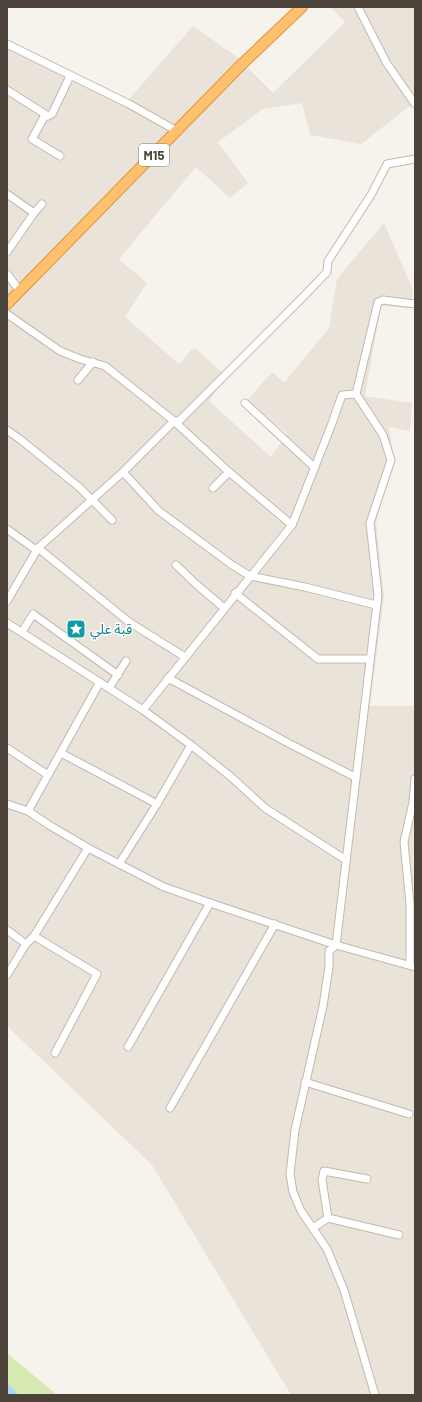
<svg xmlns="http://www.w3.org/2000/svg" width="422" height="1402" viewBox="0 0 422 1402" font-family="Barlow,'Noto Sans Arabic',sans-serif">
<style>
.residential{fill:#eae3da}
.green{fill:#d7eab4}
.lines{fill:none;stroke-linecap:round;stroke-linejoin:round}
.river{stroke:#a8dbf3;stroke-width:9}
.minor-casing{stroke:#c2b9ae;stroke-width:9}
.highway-casing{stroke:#e1953a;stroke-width:12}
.minor{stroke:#fff;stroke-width:7}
.highway{stroke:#ffc16e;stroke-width:10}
.labels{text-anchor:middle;stroke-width:3;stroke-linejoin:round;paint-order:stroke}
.shield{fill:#fff;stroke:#817b74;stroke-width:1}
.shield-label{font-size:13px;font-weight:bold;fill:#4b4239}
.culture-label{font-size:14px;fill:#0d838f;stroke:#fff;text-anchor:start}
</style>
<rect width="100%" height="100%" fill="#f6f2ec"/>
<!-- residential -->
<path class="residential" d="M 331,7 L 415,7 L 415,102 L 361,144 L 310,135 L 302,103 L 263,109 L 218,142 L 248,183 L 230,198 L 196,167 L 119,259 L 147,283 L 125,317 L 179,364 L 191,350 L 196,349 L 227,377 L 209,401 L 271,457 L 287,434 L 247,401 L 272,372 L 284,383 L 329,328 L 337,279 L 384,223 L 413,290 L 410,308 L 381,306 L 365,396 L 412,403 L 410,431 L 389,427 L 394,459 L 376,522 L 384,596 L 370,706 L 415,706 L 415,1395 L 291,1395 L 152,1165 L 7,1026 L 7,47 L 124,105 L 193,26 L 237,57 L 273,93 L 345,22 Z"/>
<!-- green -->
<path class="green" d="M 7,1353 L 57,1395 L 7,1395 Z"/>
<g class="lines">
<!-- river -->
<path class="river" d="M 7,1389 L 13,1395"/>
<defs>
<g id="minor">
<path d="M 358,7 L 386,62 L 415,104"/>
<path d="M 7,44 L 129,104 L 177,131"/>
<path d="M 7,90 L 48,116"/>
<path d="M 60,156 L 32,139 L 44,117 L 52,114 L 70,76"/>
<path d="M 7,194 L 34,213 L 7,252"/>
<path d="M 34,213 L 42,204"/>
<path d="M 7,274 L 20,291"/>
<path d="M 7,314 L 60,351 L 80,359 L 105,366 L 174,421 L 229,472 L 292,525"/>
<path d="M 78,380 L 93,362"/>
<path d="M 245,403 L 314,467"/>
<path d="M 7,430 L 21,440 L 79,487 L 112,520"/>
<path d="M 123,472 L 159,511 L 232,565 L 250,576 L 305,587 L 376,605"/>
<path d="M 213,488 L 229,472"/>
<path d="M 7,529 L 36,550"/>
<path d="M 38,548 L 129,622 L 185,657"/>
<path d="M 176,565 L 197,585 L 224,608"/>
<path d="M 235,593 L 318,659 L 370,659"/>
<path d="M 7,601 L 38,548 L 123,472 L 174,421 L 179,421 L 303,297 L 327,272 L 328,261 L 371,195 L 387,164 L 415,159"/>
<path d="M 7,623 L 143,710 L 191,745 L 230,776 L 265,808 L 346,860"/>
<path d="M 22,632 L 33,614 L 118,675"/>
<path d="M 168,678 L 290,744 L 355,777"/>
<path d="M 109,688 L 126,661"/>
<path d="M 143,710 L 292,525 L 331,426 L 342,395 L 356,394"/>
<path d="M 7,748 L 48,775"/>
<path d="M 61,753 L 157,804"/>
<path d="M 7,804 L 28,811 L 49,825 L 88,848 L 164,887 L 210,903 L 336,945 L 415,967"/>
<path d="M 28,811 L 100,682"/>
<path d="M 119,864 L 157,804 L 191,745"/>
<path d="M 7,930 L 26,944"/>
<path d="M 34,936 L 97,974 L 55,1053"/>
<path d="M 410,965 L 410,904 L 404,842 L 413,802 L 415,779"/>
<path d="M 7,975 L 26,944 L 34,936 L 88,848"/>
<path d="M 128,1047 L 210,903"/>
<path d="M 305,1082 L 409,1114"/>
<path d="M 170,1108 L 275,924"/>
<path d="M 328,1218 L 322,1180 L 324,1171 L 367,1179"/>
<path d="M 313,1228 L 328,1218 L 399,1235"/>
<path d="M 375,1395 L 344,1290 L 327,1249 L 301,1211 L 293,1192 L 290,1174 L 295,1130 L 323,1006 L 329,967 L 329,951 L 336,945 L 378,595 L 370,523 L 391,460 L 383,435 L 356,394 L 378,302 L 383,300 L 415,304"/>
</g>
<path id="highway" d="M 7,304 L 242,64 L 302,7"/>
</defs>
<!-- minor casing -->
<use href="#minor" class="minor-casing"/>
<!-- highway casing -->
<use href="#highway" class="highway-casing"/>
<!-- minor -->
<use href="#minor" class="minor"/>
<!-- highway -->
<use href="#highway" class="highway"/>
</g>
<!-- icons -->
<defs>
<symbol id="sight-square" viewBox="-11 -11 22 22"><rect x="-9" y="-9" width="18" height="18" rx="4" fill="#0f9aa8" stroke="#fff"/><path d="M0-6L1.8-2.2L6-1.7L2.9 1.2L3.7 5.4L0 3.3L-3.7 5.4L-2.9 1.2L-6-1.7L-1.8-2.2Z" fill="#fff"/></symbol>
</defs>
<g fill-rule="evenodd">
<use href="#sight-square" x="65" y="618" width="22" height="22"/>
</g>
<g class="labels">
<!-- shield labels -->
<rect class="shield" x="139" y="144" width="30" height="22" rx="3"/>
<g class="shield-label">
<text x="154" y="160">M15</text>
</g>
<!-- culture labels -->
<g class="culture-label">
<text x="90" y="634">قبة علي</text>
</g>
</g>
<!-- border -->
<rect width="422" height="1402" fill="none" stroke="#4b4239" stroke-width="16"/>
</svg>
